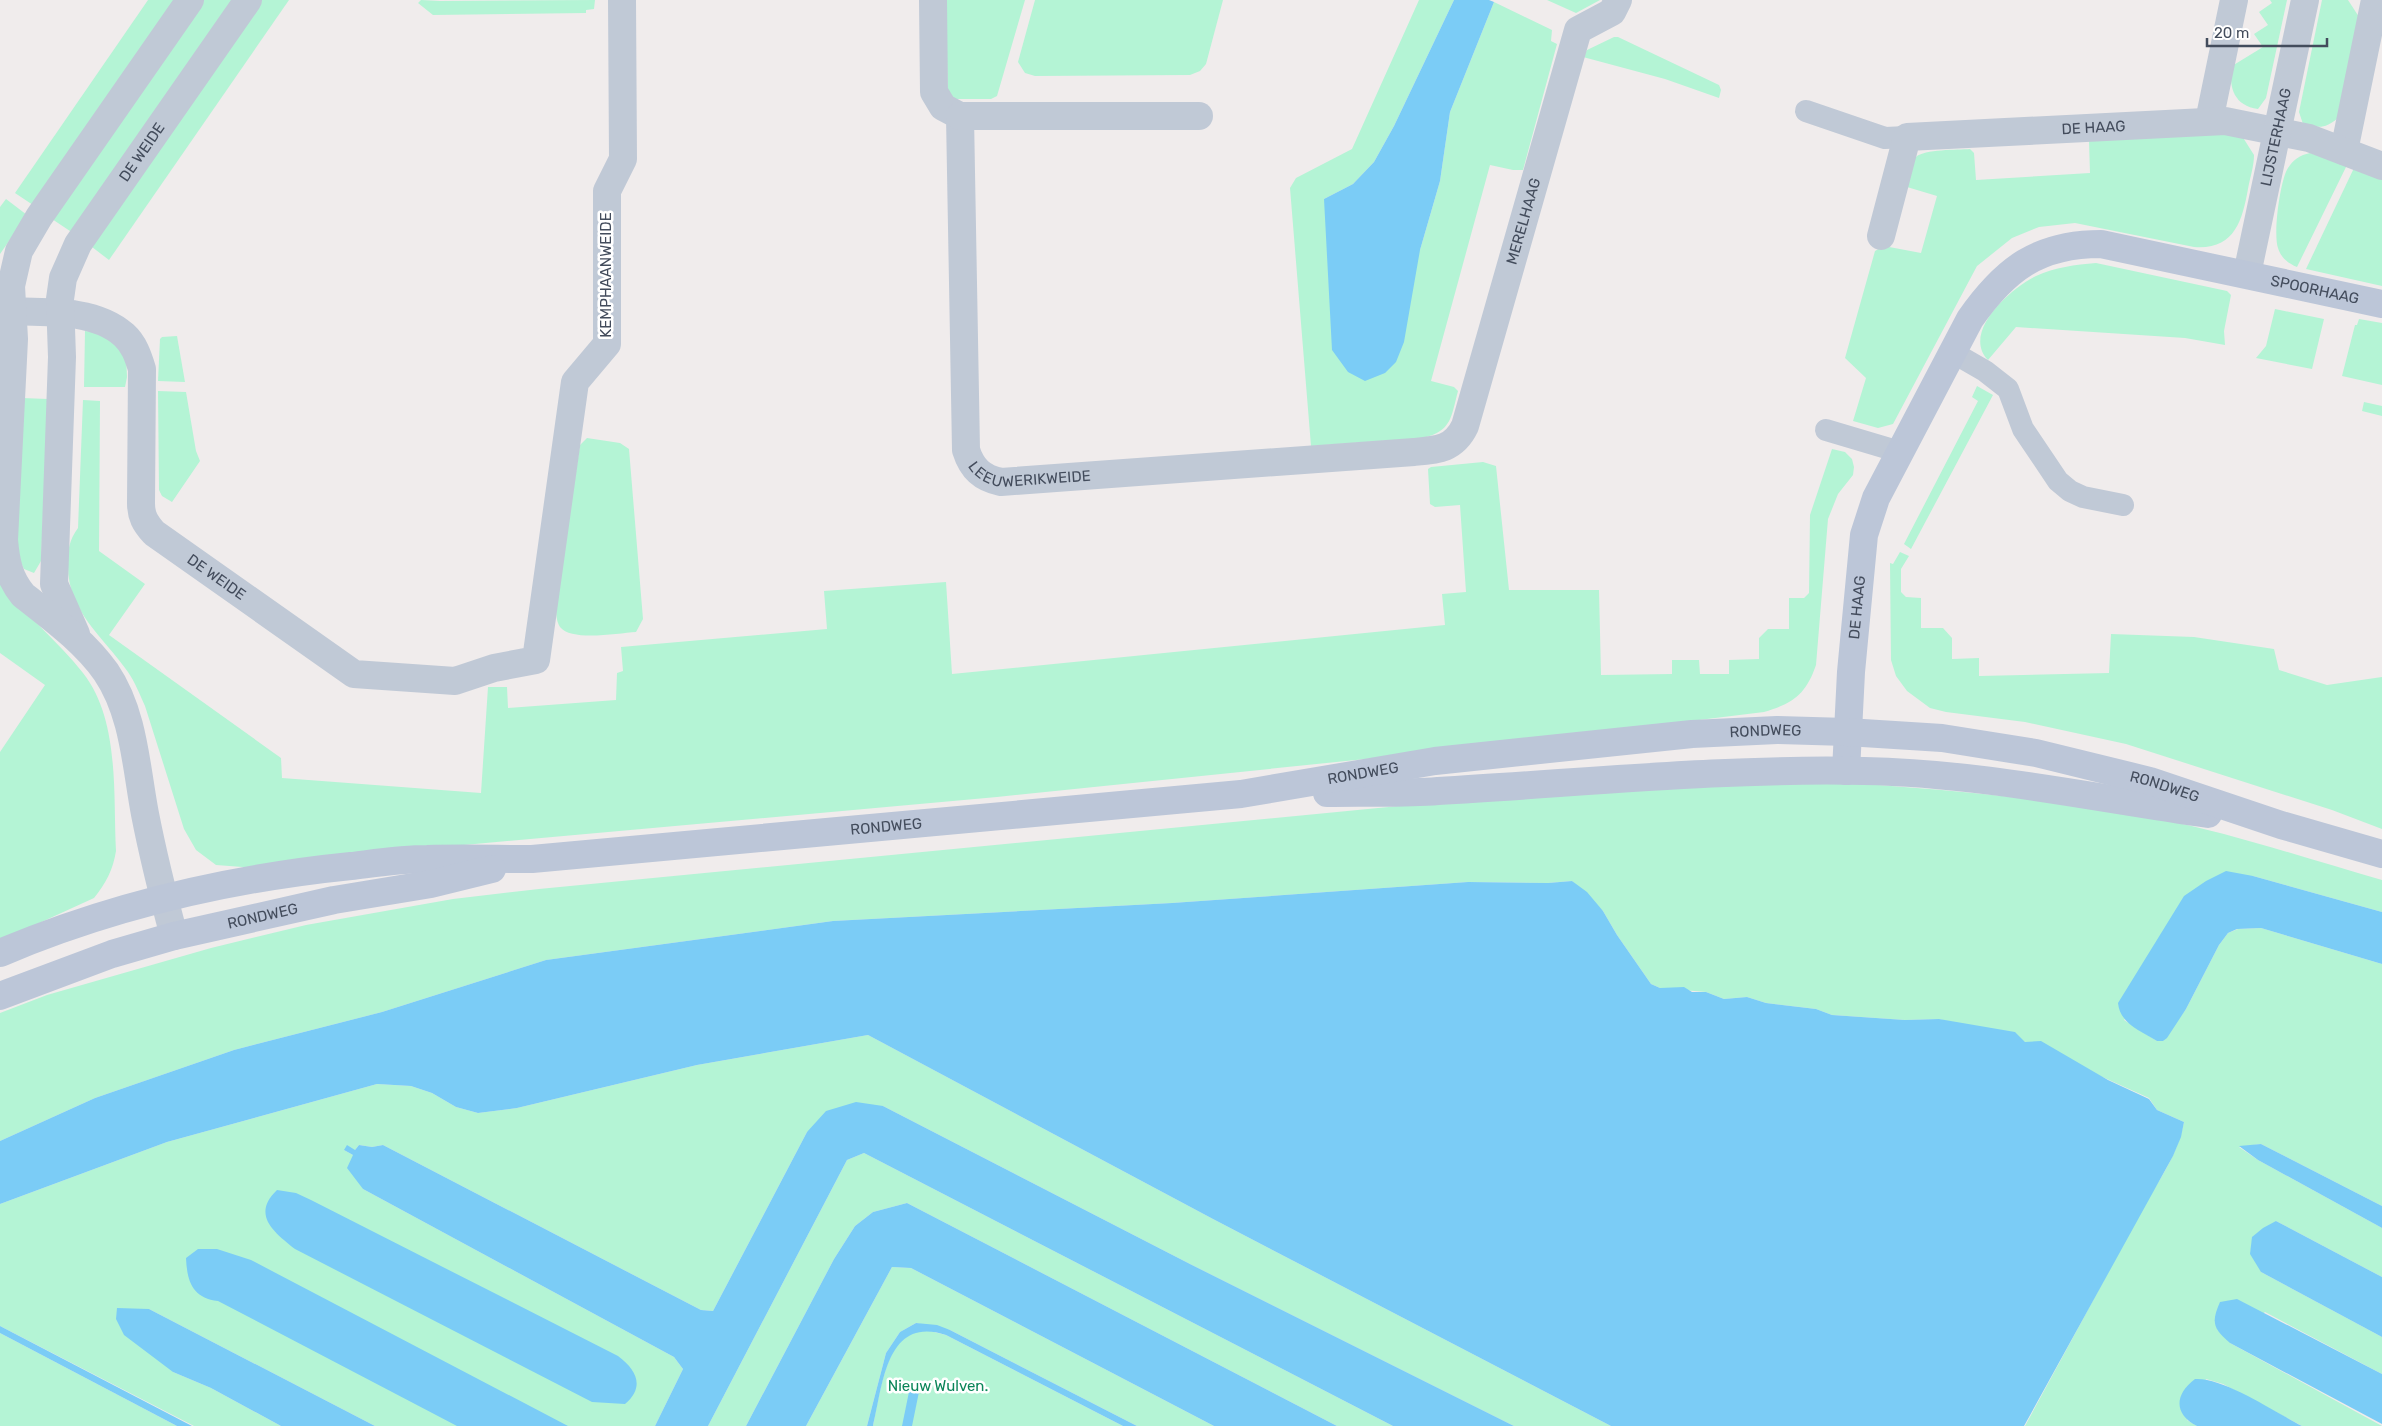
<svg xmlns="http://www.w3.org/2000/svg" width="2382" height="1426" viewBox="0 0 2382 1426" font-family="Rubik,sans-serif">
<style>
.green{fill:#b4f4d5}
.water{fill:#7bccf6}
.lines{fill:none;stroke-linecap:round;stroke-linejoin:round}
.lane{stroke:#c0c9d6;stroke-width:22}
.street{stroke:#c0c9d6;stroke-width:28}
.secondary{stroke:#bcc6d8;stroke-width:28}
.labels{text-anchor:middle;stroke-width:5;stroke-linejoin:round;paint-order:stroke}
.street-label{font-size:15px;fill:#434c5c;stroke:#fff}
.park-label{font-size:15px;fill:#0b8559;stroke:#fff}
</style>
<rect width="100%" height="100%" fill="#f0ecec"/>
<!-- green -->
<g class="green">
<path d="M 148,0 L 175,0 L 33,205 L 15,193 Z"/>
<path d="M 203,0 L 234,0 L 73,233 L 52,219 Z"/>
<path d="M 262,0 L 289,0 L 109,260 L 92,247 Z"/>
<path d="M 421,0 L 440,1 L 595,0 L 594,9 L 586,10 L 586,13 L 433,15 L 418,3 Z"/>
<path d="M 945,0 L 1025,0 L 997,96 L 991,99 L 954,99 L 948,94 Z"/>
<path d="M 1035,0 L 1223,0 L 1206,64 L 1200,71 L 1190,75 L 1035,76 L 1025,73 L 1018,62 Z"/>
<path d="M 1419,0 L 1454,0 L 1394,126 L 1374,162 L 1353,184 L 1324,199 L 1420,250 L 1440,181 L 1450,112 L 1494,2 L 1552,30 L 1551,41 L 1557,44 L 1523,170 L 1513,170 L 1490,165 L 1431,381 L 1454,387 L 1458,391 C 1451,417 1452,431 1423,438 L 1311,446 L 1290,188 L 1296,178 L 1352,149 Z"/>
<path d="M 1547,0 L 1600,0 L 1576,13 Z"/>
<path d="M 2270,0 L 2287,0 L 2266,98 L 2258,109 C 2235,106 2228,88 2232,66 L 2263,47 L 2254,34 L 2268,25 L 2259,12 L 2272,3 Z"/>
<path d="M 2322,0 L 2348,0 L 2361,20 L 2338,118 C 2325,129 2319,128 2303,124 L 2299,112 Z"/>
<path d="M 1614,37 L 1618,37 L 1719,85 L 1721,90 L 1719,98 L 1665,79 L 1583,57 L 1587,50 Z"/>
<path d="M 2228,131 L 2242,136 L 2254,155 C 2254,166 2250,178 2248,189 C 2242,222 2234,250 2194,247 L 2075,223 L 2039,227 L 2012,238 L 1977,266 L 1893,424 L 1878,428 L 1853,421 L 1866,378 L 1845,358 L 1875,251 L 1884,246 L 1921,253 L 1937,196 L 1907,187 C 1908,177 1909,165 1916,157 C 1924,149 1958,150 1970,149 L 1974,153 L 1976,180 L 2090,173 L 2089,141 Z"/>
<path d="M 2310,153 L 2347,165 L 2297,267 C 2288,263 2281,258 2278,248 C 2273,234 2280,180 2288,168 C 2293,160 2300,155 2310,153 Z"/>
<path d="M 2354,168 L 2382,179 L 2382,286 L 2306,269 Z"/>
<path d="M 6,199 L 27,215 L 0,254 L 0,207 Z"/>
<path d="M 2096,263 L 2227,291 L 2231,295 L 2224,331 L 2225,345 L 2185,338 L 2016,327 L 1988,360 C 1961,332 2011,288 2036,276 C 2055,267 2075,265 2096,263 Z"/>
<path d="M 2275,309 L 2324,319 L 2312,369 L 2256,358 L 2266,346 Z"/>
<path d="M 2359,319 L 2382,323 L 2382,385 L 2342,376 L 2355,325 L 2357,325 Z"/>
<path d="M 85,331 L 101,333 L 126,354 L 127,377 L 125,387 L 84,387 Z"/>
<path d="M 177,336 L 185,382 L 158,381 L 160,339 L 162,337 Z"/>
<path d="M 1977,386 L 1993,395 L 1911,549 L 1904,544 L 1978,401 L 1972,397 Z"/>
<path d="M 158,391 L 186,392 L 196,451 L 200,461 L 172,502 L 162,496 L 159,490 Z"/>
<path d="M 22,398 L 48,399 L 41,561 L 34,573 L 24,569 L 20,561 L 17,544 Z"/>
<path d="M 83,400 L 100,401 L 99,551 L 145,584 L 109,635 L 281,758 L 282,778 L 481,793 L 488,687 L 507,687 L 508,708 L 616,700 L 617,673 L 623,671 L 621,647 L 827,629 L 824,591 L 946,582 L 952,674 L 1445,625 L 1442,594 L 1466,592 L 1460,505 L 1435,507 L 1430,504 L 1428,469 L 1431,467 L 1483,462 L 1496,466 L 1509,590 L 1599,590 L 1601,675 L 1672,674 L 1672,660 L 1699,660 L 1700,674 L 1729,674 L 1729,660 L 1759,659 L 1759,638 L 1768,629 L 1789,629 L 1789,598 L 1804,598 L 1809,593 L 1810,515 L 1832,449 L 1845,452 L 1852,459 L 1854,467 L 1853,475 L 1838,494 L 1828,519 L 1816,665 C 1806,694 1794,703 1764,712 L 1472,748 L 997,797 L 464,845 L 256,868 L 216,865 L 196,850 L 184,829 L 145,706 C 140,695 135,682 128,672 C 103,636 67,611 68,564 C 68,548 69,541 78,528 Z"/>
<path d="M 2364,402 L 2382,406 L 2382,416 L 2362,411 Z"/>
<path d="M 587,438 L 620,443 L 629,449 L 643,619 L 636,632 C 618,633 572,642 560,627 C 556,621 556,612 556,604 L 580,445 Z"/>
<path d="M 1900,552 L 1909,556 L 1901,569 L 1901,592 L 1906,597 L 1921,598 L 1921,628 L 1943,628 L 1952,638 L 1952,659 L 1979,658 L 1979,676 L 2109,673 L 2111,634 L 2194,637 L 2274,649 L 2279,670 L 2327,685 L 2382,677 L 2382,829 L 2332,810 L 2126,744 L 2025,722 L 1946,712 L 1930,708 L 1907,691 L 1896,676 L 1891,660 L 1890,563 L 1893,564 Z"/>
<path d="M 0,583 C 25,615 58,641 83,673 C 120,720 113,794 116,851 C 113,870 106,883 94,898 L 0,941 L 0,752 L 45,685 L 0,653 Z"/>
<path d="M 1779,779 C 1907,786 2033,795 2159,819 C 2235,834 2308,859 2382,880 L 2382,912 L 2253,876 L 2124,1020 L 2157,1041 L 2163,1041 L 2186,1009 L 2219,945 L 2228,933 L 2238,929 L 2261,928 L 2382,964 L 2382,1206 L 2261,1144 L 2239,1147 L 2258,1160 L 2382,1228 L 2382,1277 L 2276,1221 L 2261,1272 L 2382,1337 L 2382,1374 L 2265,1312 L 2230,1343 L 2382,1426 L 2302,1426 L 2223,1384 L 2206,1379 L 2187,1420 L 2197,1426 L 2025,1426 C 2062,1358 2099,1289 2136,1221 C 2153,1188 2177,1159 2184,1122 L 2157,1110 L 2149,1098 L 2025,1042 L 1939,1019 L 1905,1020 L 1832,1015 L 1816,1009 L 1766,1003 L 1747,997 L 1724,999 L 1706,992 L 1660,988 L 1651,984 L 1617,935 L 1603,911 L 1572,881 L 1548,883 L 1468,882 L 1172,903 L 833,921 L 546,960 L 382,1012 L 234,1050 L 95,1098 L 0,1141 L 0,1013 L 47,995 L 211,948 L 306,925 L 453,899 L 539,889 L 1440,802 Z"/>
<path d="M 868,1035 L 1213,1219 L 1611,1426 L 1514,1426 L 1190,1264 L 883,1106 L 807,1132 L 713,1311 L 701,1310 L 383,1145 L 372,1147 L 359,1145 L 355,1150 L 344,1150 L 353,1155 L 363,1189 L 674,1357 L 683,1369 L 655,1426 L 375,1426 L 149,1309 L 173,1372 L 211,1388 L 281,1426 L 194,1426 L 0,1326 L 0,1204 L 167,1142 L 377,1084 L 411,1086 L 432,1093 L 456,1107 L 478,1113 L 517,1108 L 697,1065 Z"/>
<path d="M 864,1153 L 1393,1426 L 1337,1426 L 907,1203 L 873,1212 L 855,1226 L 834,1259 L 746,1426 L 708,1426 L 847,1160 Z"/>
<path d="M 892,1267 L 911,1268 L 1214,1426 L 1137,1426 L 950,1330 L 916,1323 L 900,1332 L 886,1353 L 867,1426 L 806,1426 Z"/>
<path d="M 926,1330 L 946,1335 L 1123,1426 L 873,1426 C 878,1402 884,1358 901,1340 C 907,1334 917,1331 926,1330 Z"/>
<path d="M 0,1333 L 177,1426 L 0,1426 Z"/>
</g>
<!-- water -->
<g class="water">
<path d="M 1454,0 L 1489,0 L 1494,2 L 1450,112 L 1440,181 L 1420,250 L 1404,342 L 1396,362 L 1385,373 L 1365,381 L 1348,372 L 1332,350 L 1324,199 L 1353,184 L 1374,162 L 1394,126 Z"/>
<path d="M 2226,871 L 2253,876 L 2382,912 L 2382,964 L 2261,928 L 2237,929 L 2228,933 L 2219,945 L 2186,1009 L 2167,1038 L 2163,1041 L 2157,1041 C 2141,1031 2120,1024 2118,1003 L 2184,896 L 2206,881 Z"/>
<path d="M 1572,881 L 1587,892 L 1603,911 L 1617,935 L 1651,984 L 1660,988 L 1684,987 L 1692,992 L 1706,992 L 1724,999 L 1747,997 L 1766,1003 L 1816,1009 L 1832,1015 L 1905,1020 L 1939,1019 L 2015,1032 L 2025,1042 L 2041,1041 L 2108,1080 L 2149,1099 L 2157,1110 L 2184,1122 L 2181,1137 L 2173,1156 L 2024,1426 L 1611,1426 L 1213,1219 L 868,1035 L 697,1065 L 517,1108 L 478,1113 L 456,1107 L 432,1093 L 411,1086 L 377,1084 L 167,1142 L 0,1204 L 0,1141 L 95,1098 L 234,1050 L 382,1012 L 546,960 L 833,921 L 1172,903 L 1468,882 L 1548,883 Z"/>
<path d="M 856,1102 L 883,1106 L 1190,1264 L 1514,1426 L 1393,1426 L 864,1153 L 847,1160 L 708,1426 L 655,1426 L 683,1369 L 674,1357 L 363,1189 L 347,1168 L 353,1155 L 344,1150 L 347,1145 L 355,1150 L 359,1145 L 372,1147 L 383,1145 L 701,1310 L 713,1311 L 807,1132 L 826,1111 Z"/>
<path d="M 2261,1144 L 2382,1206 L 2382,1228 L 2258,1160 L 2239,1146 Z"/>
<path d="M 277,1190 L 296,1193 L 311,1200 L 618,1356 C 637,1370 645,1387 625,1404 L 592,1402 L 295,1249 C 274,1232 251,1215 277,1190 Z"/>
<path d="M 907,1203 L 1337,1426 L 1214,1426 L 911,1268 L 892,1267 L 806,1426 L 746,1426 L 834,1259 L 855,1226 L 873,1212 Z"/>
<path d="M 2276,1221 L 2382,1277 L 2382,1337 L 2261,1272 L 2250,1254 L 2252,1237 L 2263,1228 Z"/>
<path d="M 198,1249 L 217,1249 L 251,1260 L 568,1426 L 457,1426 L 218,1301 C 192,1298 187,1281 186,1258 Z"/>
<path d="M 2237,1299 L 2382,1374 L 2382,1424 L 2230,1343 C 2213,1329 2211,1322 2220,1302 Z"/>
<path d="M 117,1308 L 149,1309 L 375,1426 L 281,1426 L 211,1388 L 173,1372 L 124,1335 L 116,1319 Z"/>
<path d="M 916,1323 L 937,1325 L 950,1330 L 1137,1426 L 1123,1426 L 946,1335 C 886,1315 883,1385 873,1426 L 867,1426 L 886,1353 L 900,1332 Z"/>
<path d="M 0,1326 L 192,1426 L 177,1426 L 0,1333 Z"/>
<path d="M 2195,1379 C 2223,1377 2275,1412 2302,1426 L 2197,1426 C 2174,1414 2174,1395 2195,1379 Z"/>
<path d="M 910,1387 L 920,1387 L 912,1426 L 902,1426 Z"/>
</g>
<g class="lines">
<!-- lane -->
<g class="lane">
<path d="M 1806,111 L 1885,138 L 1907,137"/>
<path d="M 1952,352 L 1985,371 L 2008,389 L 2023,429 L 2058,481 L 2070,491 L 2083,497 L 2123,505"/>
<path d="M 1826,430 L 1900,452"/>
</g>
<!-- street -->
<g class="street">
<path id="s1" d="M 933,0 L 934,92 L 943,107 L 960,116 L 966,450 C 972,469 982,478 1001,482 L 1414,452 C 1438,450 1454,449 1465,426 L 1578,30 L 1612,12 L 1618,0"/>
<path d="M 960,116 L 1199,116"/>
<path d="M 2209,121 L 2234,0"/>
<path d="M 2344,151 L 2375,0"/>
<path id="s2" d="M 1881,236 L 1907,137 L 2225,121 L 2309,138 L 2382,166"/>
<path id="s3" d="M 2247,274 L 2305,0"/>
<path id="s4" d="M 0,311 C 39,313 93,307 124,335 C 134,344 138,356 142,369 L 141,503 C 141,516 145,523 154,533 L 354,674 L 455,681 L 494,668 L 536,660 L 575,382 L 607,344 L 607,191 L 623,159 L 622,0"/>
<path id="s5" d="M 76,634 L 54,584 L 62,357 L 60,299 L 63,278 L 78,244 L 248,0"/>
<path d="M 174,936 C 163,895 153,855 145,814 C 136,767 134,713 106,672 C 84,641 52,618 23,595 C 9,578 6,562 4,540 L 14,339 L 11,286 L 19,251 L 39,217 L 190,0"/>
</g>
<!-- secondary -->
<g class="secondary">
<path id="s6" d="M 1846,771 L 1851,672 L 1864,535 L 1876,498 L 1970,319 C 2005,269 2038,244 2101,244 L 2382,304"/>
<path d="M 1327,793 C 1364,792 1402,794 1438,791 C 1581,783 1722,768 1864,771 C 1980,773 2094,798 2208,814"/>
<path id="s7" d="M 0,953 C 111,906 232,878 351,866 C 376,863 402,859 427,859 C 462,858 497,859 532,859 L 1241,794 L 1435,761 L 1692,734 L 1777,730 L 1847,732 L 1942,738 L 2036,753 L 2150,781 L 2281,825 L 2382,854"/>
<path id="s8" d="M 0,996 L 112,954 L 174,936 L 334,900 L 431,884 L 492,869"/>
</g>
</g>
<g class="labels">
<!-- street labels -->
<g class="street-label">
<text dy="5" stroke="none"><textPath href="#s2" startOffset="289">DE HAAG</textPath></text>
<text dy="5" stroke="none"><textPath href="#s3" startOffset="140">LIJSTERHAAG</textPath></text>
<text dy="5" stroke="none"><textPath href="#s5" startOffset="510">DE WEIDE</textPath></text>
<text dy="5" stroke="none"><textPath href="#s1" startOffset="1201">MERELHAAG</textPath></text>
<text transform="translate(606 275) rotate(-90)" y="5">KEMPHAANWEIDE</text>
<text dy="5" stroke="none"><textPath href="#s6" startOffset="855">SPOORHAAG</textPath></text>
<text dy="5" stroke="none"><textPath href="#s1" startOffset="540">LEEUWERIKWEIDE</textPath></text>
<text dy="5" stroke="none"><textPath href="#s4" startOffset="412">DE WEIDE</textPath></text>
<text dy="5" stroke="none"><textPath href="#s6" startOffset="164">DE HAAG</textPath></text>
<text dy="5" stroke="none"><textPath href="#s7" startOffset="1785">RONDWEG</textPath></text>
<text dy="5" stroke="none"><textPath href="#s7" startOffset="1380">RONDWEG</textPath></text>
<text dy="5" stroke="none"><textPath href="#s7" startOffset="2190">RONDWEG</textPath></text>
<text dy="5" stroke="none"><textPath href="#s7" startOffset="900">RONDWEG</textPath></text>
<text dy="5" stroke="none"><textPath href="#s8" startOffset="275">RONDWEG</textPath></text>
</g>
<!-- park labels -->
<g class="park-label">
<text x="938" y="1391">Nieuw Wulven.</text>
</g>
</g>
<!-- scale -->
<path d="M2207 38v8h120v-8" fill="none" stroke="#434c5c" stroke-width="2.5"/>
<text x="2214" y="38" font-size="15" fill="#434c5c" stroke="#ffffff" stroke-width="4" paint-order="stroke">20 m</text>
</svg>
